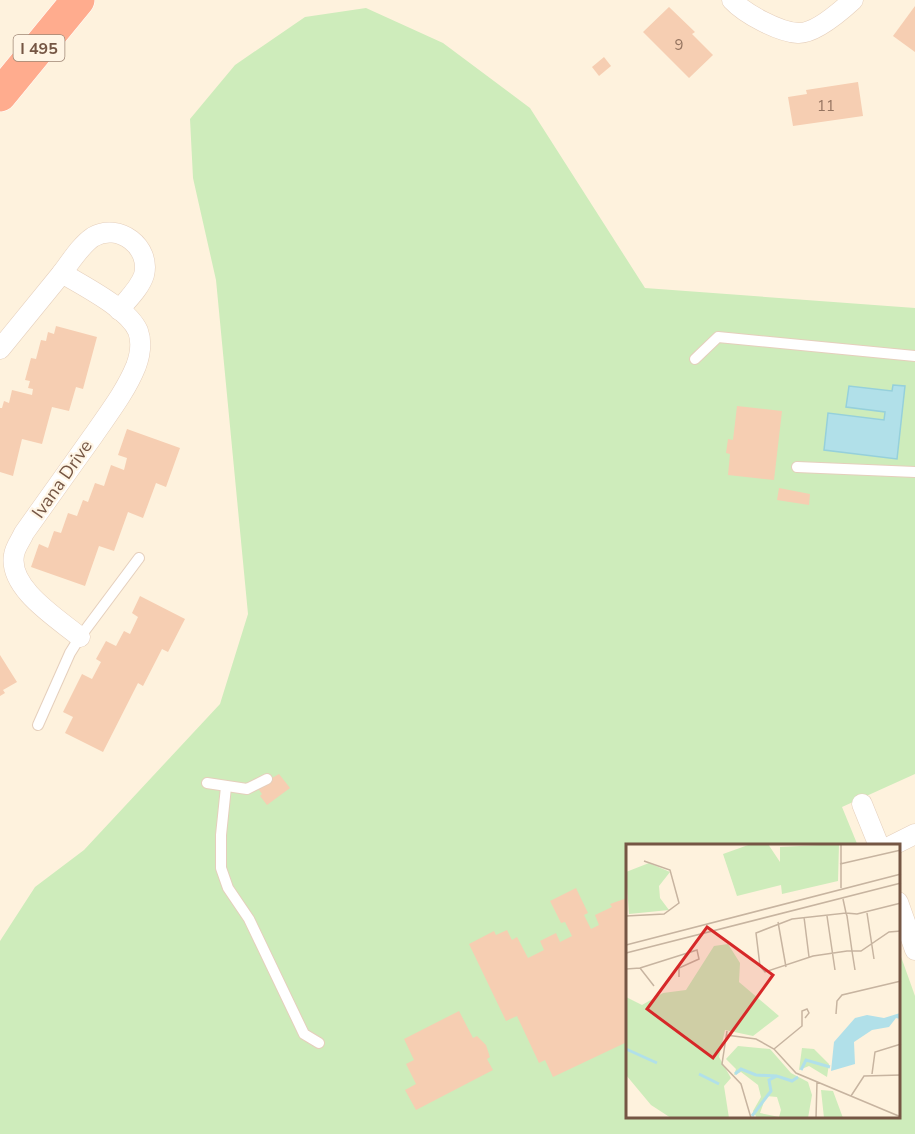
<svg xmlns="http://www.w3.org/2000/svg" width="915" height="1134" viewBox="0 0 915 1134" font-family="'Nunito Sans',sans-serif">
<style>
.green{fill:#ceecbb}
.water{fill:#b1e0e9;stroke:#96d0db;stroke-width:1.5}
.building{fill:#f6ceb2}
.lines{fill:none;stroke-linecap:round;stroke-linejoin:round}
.lane-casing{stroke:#e5cfbc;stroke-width:12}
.street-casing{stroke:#e5cfbc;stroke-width:21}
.highway-casing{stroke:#fff;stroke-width:34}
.lane{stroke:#fff;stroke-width:10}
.street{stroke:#fff;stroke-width:20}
.highway{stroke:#ffac8e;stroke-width:33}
.labels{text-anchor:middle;stroke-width:4.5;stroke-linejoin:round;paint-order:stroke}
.number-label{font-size:15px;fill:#957460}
.shield{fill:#fff5e5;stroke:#9e8674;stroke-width:1.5}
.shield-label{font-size:16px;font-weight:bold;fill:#755644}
.street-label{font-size:18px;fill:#755644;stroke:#fff5e5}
.inset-river{fill:none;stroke:#b1e0e9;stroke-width:3}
.inset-road{fill:none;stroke:#c7b4a0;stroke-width:1.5}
.view{fill:#d62828;fill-opacity:0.15;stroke:#d62828;stroke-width:3}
.inset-edge{fill:none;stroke:#755644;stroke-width:3}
</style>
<rect width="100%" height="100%" fill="#fef2dd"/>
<!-- green -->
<path class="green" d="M 366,8 L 443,43 L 530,108 L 645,288 L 915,308 L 915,774 L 842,807 L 858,846 L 627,846 L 627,1118 L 898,1118 L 899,951 L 915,996 L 915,1134 L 0,1134 L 0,941 L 35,887 L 84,850 L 220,704 L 248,614 L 216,280 L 193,178 L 190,119 L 235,65 L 305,17 Z"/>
<!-- water -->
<path class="water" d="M 893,385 L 905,386 L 897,459 L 824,450 L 828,413 L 884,420 L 885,412 L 846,407 L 849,386 L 892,391 Z"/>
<!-- building -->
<g class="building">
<path d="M 915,6 L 915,52 L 893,36 Z"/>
<path d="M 669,7 L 695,32 L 692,34 L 713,55 L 689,78 L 643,32 Z"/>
<path d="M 604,57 L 611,66 L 599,76 L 592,67 Z"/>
<path d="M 858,82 L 863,116 L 793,126 L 788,97 L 807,94 L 806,90 Z"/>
<path d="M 56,326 L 97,337 L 83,389 L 76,387 L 69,411 L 52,407 L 42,444 L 22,439 L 13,476 L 0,472 L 0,408 L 2,408 L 4,401 L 9,403 L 12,390 L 32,395 L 33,389 L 28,388 L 30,381 L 25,380 L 31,358 L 36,359 L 41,340 L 46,341 L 48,332 L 54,334 Z"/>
<path d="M 737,406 L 782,411 L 774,480 L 728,475 L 730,454 L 726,453 L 728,439 L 733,440 Z"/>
<path d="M 127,429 L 180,448 L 166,487 L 156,483 L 143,518 L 128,512 L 114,551 L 99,546 L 85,586 L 31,567 L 39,544 L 48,548 L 54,531 L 61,533 L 68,513 L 77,516 L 83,500 L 88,502 L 95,483 L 104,486 L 111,465 L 124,470 L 127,458 L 118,455 Z"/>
<path d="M 779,488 L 810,494 L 809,505 L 777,500 Z"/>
<path d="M 140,596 L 185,619 L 168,652 L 162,649 L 143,686 L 138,683 L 103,752 L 65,733 L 73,717 L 63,712 L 82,674 L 92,679 L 101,662 L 96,659 L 106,641 L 116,646 L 124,631 L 130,634 L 138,617 L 132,613 Z"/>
<path d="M 0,655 L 17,682 L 3,690 L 5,693 L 0,696 Z"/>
<path d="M 279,774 L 290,788 L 267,805 L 260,796 L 262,794 L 257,787 Z"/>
<path d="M 576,888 L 588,913 L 584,915 L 591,929 L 599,925 L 595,915 L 612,907 L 610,904 L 627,898 L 627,1042 L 553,1077 L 545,1060 L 539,1063 L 517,1016 L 506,1021 L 469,944 L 494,931 L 496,935 L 507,930 L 512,940 L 517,937 L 528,958 L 544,950 L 540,941 L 556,933 L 560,942 L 572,936 L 565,922 L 561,923 L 550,901 Z"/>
<path d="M 459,1011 L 473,1038 L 477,1036 L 486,1045 L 490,1057 L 487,1059 L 493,1070 L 416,1110 L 405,1090 L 416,1084 L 406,1064 L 414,1060 L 404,1039 Z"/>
</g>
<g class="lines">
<defs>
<g id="lane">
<path d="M 695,359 L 718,337 L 915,356"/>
<path d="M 797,467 L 915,472"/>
<path d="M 38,725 L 70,653 L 80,637 L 139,558"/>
<path d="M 207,783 L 247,789 L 267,779"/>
<path d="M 226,787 L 221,835 L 221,868 L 228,888 L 249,919 L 304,1034 L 319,1043"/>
</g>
<g id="street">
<path d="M 732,0 C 745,14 779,32 798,33 C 815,34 841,11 853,0"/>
<path d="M 62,273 C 71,261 81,245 93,237 C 119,222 151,247 144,275 C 140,288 127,300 119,310"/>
<path d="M 0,349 L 62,273 C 83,286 128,308 138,331 C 142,342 140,355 136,366 C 126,391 108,414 93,436 C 70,468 47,501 24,533 C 21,540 15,547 14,555 C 8,588 57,618 80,637"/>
<path d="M 862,804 L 879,846"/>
<path d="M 891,846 L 915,834"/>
<path d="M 898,902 L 915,950"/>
</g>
<path id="highway" d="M 0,95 L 78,0"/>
</defs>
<!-- lane casing -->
<use href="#lane" class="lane-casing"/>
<!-- street casing -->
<use href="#street" class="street-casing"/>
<!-- highway casing -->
<use href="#highway" class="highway-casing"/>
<!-- lane -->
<use href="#lane" class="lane"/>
<!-- street -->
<use href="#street" class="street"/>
<!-- highway -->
<use href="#highway" class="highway"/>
</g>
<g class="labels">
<!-- number labels -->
<g class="number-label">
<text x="679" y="50">9</text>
<text x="826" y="111">11</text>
</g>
<!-- shield labels -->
<rect class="shield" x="13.5" y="35" width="51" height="26" rx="4.5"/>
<g class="shield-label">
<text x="39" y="54">I 495</text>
</g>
<!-- street labels -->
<g class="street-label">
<text transform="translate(62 479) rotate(-55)" y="6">Ivana Drive</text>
</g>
</g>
<!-- overview -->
<g transform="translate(626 844)">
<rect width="274" height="274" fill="#fef2dd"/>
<path d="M 125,0 L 142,0 L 154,18 L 154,3 L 213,0 L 212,37 L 156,50 L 155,41 L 111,52 L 97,10 ZM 23,19 L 44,28 L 33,42 L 34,54 L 43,66 L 3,70 L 0,28 ZM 102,100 L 114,119 L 113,138 L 153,172 L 127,192 L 99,186 L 93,213 L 105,234 L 98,242 L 103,274 L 45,274 L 25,261 L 0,231 L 0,153 L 16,161 L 37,149 L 60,146 L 88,102 ZM 112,202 L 144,205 L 165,229 L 182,238 L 186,251 L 182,274 L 131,274 L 127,267 L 135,253 L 132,241 L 115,228 L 108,231 L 110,225 L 100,215 ZM 140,252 L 151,253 L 155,266 L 153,273 L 134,269 ZM 176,204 L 188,205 L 203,220 L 201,233 L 183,222 L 173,226 ZM 195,246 L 207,247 L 217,274 L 198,274 Z" fill="#ceecbb" fill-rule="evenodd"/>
<path d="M 274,169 L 274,175 L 270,174 L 263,183 L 246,186 L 228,198 L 229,220 L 205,227 L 208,198 L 229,174 L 241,171 L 258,174 Z" fill="#b1e0e9"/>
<path class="inset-river" d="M 0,205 L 31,219M 175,226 L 180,216 L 204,223M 73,230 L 93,240M 109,230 L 115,225 L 130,231 L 151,232M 126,272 L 145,247 L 143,236 L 151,232 L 166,237 L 172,233"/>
<path class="inset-road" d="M 215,0 L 215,44M 214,20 L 275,6M 217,55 L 220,69 L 231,70 L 275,59M 241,69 L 248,115M 0,72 L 38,70 L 53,59 L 44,26 L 18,17M 201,72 L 209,126M 178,73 L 183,113M 152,78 L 160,123M 0,101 L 275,30M 0,109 L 275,39M 14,124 L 71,106 L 73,115 L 53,124 L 53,133M 0,125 L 14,124 L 28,142M 229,126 L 226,107 L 221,72 L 220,69 L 166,75 L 130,89 L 134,122 L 139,128 L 187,112 L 221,107 L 235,107 L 263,88 L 275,87M 210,170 L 211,157 L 216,151 L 275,137M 101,187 L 96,220 L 115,240 L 125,274M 100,191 L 130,195 L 148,205 L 170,229 L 275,273M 148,205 L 176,182 L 176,167 L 181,165 L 183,169 L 179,174M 246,230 L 249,208 L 275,200M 225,252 L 238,232 L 275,231M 190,274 L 191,238"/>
<path class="view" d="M 81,83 L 147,131 L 87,214 L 21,165 Z"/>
<rect width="274" height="274" class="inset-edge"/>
</g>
</svg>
